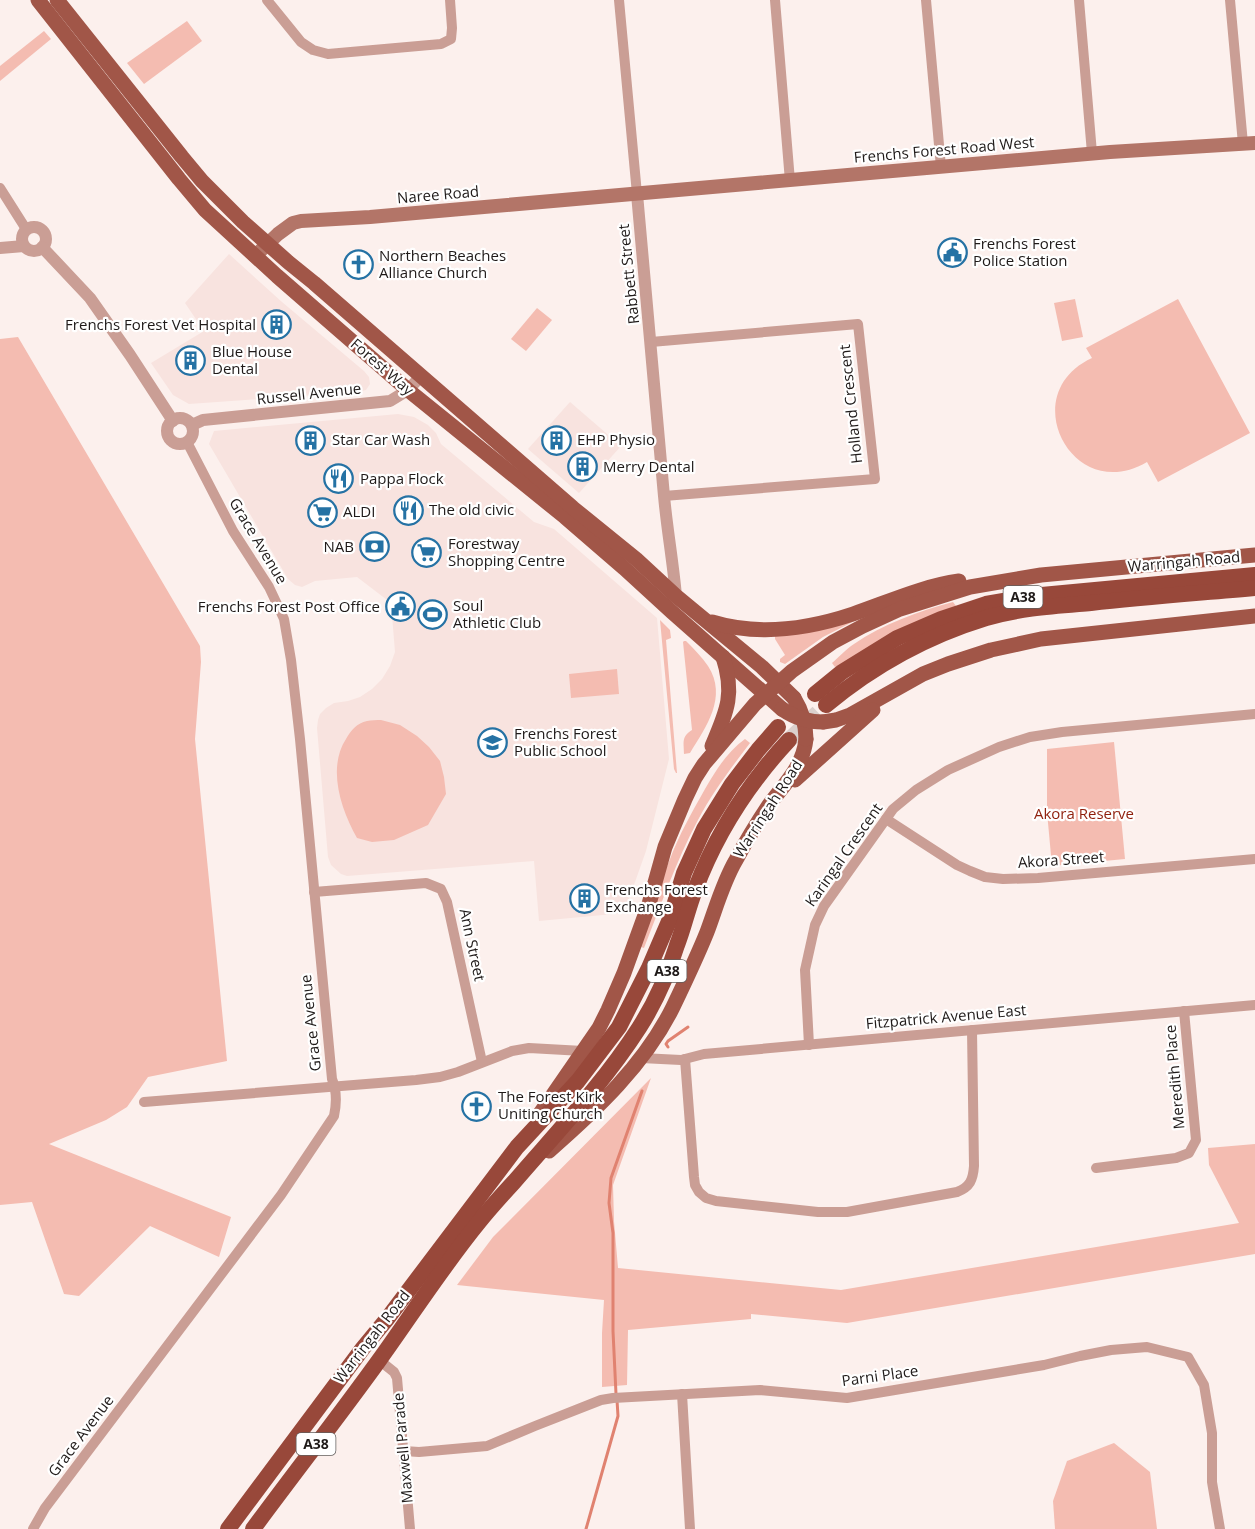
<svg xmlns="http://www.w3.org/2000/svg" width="1255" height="1529" viewBox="0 0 1255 1529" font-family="'Open Sans',sans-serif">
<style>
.built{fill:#f8e3df}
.green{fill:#f4bcb1}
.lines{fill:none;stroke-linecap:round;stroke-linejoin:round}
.stream{stroke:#e08270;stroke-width:3}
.trunk-tunnel{stroke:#dbd0cd;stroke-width:16;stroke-dasharray:16 8;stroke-linecap:butt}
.minor{stroke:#ca9e95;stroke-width:10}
.tertiary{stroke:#ca9e95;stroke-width:12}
.secondary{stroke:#b37568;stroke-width:14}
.primary{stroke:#a15648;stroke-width:15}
.trunk{stroke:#98483a;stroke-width:16}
.primary-bridge{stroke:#a15648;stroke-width:15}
.labels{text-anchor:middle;stroke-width:4.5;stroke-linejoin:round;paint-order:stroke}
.shield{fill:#fff;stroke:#625f5e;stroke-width:1.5}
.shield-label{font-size:14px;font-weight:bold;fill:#1f1a19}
.street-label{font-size:15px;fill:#1f1a19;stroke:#fff}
.poi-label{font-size:15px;fill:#1f1a19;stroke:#fff;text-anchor:start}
.park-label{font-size:15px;fill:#8f1f0c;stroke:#fff}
</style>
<rect width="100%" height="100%" fill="#fcf0ed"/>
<!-- built -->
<g class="built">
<path d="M 229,254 L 282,302 L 364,371 L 369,377 L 370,384 L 366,390 L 358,392 L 189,404 L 173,395 L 151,363 L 204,331 L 185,303 Z"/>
<path d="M 570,402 L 621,446 L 579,493 L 528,449 Z"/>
<path d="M 398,414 L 414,417 L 428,425 L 436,433 L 441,444 L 534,522 L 554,529 L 657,618 L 669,759 L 646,851 L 624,913 L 539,921 L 534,861 L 347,876 L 341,874 L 331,865 L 328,857 L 317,728 L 318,720 L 320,714 L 326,708 L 334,703 L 348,701 L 360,697 L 372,689 L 382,679 L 390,666 L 395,652 L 391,603 L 357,577 L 315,581 L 302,587 L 295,585 L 288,579 L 209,444 L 214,431 Z"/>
</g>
<!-- green -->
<g class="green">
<path d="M 187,21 L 202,41 L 144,84 L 127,63 Z"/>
<path d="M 44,31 L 51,39 L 0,81 L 0,66 Z"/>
<path d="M 1075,299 L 1083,337 L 1062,341 L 1054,303 Z"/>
<path d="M 1178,299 L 1250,433 L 1158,482 L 1147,462 C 1073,506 1014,394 1092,358 L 1086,348 Z"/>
<path d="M 537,308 L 552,320 L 526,351 L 511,339 Z"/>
<path d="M 18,337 L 200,646 L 201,662 L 195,739 L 227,1061 L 148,1077 L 127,1107 L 106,1120 L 49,1144 L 231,1217 L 219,1257 L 150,1226 L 79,1296 L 64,1294 L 32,1202 L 0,1205 L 0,339 Z"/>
<path d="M 953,602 L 956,606 L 835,667 L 832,663 C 839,657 846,649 854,644 C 883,624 919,611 953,602 Z"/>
<path d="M 872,612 L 823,637 L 785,664 L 780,662 L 780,659 L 785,655 L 775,639 L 775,634 Z"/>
<path d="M 660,620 L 670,630 L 671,638 L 666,640 L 677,773 L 676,773 L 674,769 Z"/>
<path d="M 684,641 L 686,641 C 694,649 702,657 708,666 C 728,697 706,727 690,753 L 684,754 C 684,742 681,737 692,730 L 683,642 Z"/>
<path d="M 617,669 L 619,694 L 571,698 L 569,674 Z"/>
<path d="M 381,720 L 400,725 L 417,736 L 429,747 L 440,761 L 444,777 L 446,794 L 428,825 L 394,840 L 372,842 L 357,838 C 341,810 327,768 346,739 C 351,730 357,723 367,721 C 371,720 377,720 381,720 Z"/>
<path d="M 745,739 L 750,743 C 731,768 712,793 698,820 C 676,861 661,905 644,948 L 638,946 C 649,917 658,887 670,859 C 679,835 692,812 705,789 C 716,770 727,752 745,739 Z"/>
<path d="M 1114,742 L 1125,859 L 1052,866 L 1047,812 L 1047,749 Z"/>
<path d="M 651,1078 L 613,1185 L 614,1221 L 618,1268 L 841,1290 L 1239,1223 L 1209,1165 L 1208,1148 L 1255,1144 L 1255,1254 L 847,1323 L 751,1314 L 751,1319 L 628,1330 L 627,1385 L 602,1387 L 602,1333 L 604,1300 L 457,1285 L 493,1237 Z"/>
<path d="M 1114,1443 L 1150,1472 L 1157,1529 L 1055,1529 L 1053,1501 L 1067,1461 Z"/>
</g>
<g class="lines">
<!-- stream -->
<g class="stream">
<path d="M 668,1047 L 666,1044 L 668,1041 L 688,1027"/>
<path d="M 616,1394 L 613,1331 L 613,1233 L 609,1203 L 611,1178 L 642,1091"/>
<path d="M 586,1529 L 618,1416 L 617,1400"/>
</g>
<!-- trunk-tunnel -->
<path class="trunk-tunnel" d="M 789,740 L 826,705"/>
<!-- minor -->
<g class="minor">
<path d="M 267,0 L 301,42 L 313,50 L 328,54 L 441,44 L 451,39 L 452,28 L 450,0"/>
<path d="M 619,0 L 637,194"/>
<path d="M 775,0 L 790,181"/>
<path d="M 926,0 L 941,167"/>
<path d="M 1079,0 L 1092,153"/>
<path d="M 1230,0 L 1243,144"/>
<path d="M 0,188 L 26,229"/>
<path d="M 651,342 L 858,324 L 875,479 L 664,496"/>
<path d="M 886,819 L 957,865 L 970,871 L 985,877 L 1003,879 L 1038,878 L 1255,859"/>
<path d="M 314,892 L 426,883 L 441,889 L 447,902 L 482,1062"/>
<path d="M 809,1045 L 805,970 L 815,925 L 824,906 L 893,809 L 916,790 L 948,770 L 999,747 L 1030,737 L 1062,732 L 1255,714"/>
<path d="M 641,1058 L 681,1060 L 704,1054 L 1255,1005"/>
<path d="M 685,1059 L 694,1177 L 695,1185 L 699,1192 L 706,1198 L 716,1201 L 818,1212 L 847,1212 L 957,1192 C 970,1187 973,1180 974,1166 L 972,1030"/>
<path d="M 144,1102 L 416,1080 L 440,1077 L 458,1072 L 512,1051 L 529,1048 L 583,1051"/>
<path d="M 1096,1168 L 1176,1158 L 1189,1153 L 1196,1140 L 1184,1011"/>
<path d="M 379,1360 L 394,1372 L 397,1378 L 410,1529"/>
<path d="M 682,1394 L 690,1529"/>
<path d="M 404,1451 L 419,1452 L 487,1446 L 535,1426 L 601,1400 L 613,1398 L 760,1390 L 847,1398 L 1044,1365 L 1080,1356 L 1111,1350 L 1147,1347 L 1188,1357 L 1204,1385 L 1212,1433 L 1212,1482 L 1220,1529"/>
<path d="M 33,1529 L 45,1508 L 281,1195 L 334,1116 C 337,1102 337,1091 332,1079 L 300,739 L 291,660 L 284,619 L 269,587 L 233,531 L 187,442"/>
</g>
<!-- tertiary -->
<g class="tertiary">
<path d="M 637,194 L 664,496 C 667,529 673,562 676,596"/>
<circle cx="34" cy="239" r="12"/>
<path d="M 42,247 L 90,298 L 130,355 L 173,421"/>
<path d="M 0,248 L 24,246"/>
<circle cx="180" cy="431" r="13"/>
<path d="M 192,425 L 203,420 L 390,401 L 408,390 L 421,376"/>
</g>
<!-- secondary -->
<path class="secondary" d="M 255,256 L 278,234 L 293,223 L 301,221 L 370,217 L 1110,152 L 1255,143"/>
<!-- primary -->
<g class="primary">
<path d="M 38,0 L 179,179 L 205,210 L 277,276 L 408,390 L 565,517 L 624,568 L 672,612 L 782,709"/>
<path d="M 57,0 L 182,157 L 202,181 L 243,222 L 288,262 L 314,283 L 573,508 L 636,559 L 676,596 L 762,667 L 794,698"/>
<path d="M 712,622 C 758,636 808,629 853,614 C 888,602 923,586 959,581"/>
<path d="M 823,722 L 836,720 L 850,715 L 923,674 L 948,664 L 991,650 L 1041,639 L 1255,616"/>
<path d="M 712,746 C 727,711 735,694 723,657"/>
<path d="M 795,780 L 873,710"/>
<path d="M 539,1115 L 599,1028 L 608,1010 L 624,973 L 649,904 L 665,847 L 685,799 L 695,778 L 704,764 L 755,704 L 792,671 L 833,642 L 863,626 L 900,609 L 970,587 L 1041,575 L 1255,555"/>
<path d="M 549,1151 C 596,1110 645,1064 673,1007 C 685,982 697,957 707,932 C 716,908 723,882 736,860 C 746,841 757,823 769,805 C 785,783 803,767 806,739"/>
</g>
<!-- trunk -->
<g class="trunk">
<path d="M 815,694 L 842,672 L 897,638 L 941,619 L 986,604 L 1031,596 L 1255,575"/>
<path d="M 826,705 C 874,665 927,636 986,618 C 1020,608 1056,606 1091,603 C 1145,597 1200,593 1255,588"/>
<path d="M 228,1529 L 363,1348 L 387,1319 L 517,1147 L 578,1081 L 619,1027 L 649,968 L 670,919 L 684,873 L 704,829 L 732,784 L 758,750 L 778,727"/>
<path d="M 253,1529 C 295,1472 339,1416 380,1359 C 413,1313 443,1266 479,1222 C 490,1208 502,1195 514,1182 C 557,1132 603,1084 639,1028 C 655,1003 668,974 677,945 C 684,927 688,908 695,890 C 716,834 748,784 789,740"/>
</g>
<!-- primary-bridge -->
<g class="primary-bridge">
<path d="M 794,698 C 802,711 806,724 806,739"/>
<path d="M 782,709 C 795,718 807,722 823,722"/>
</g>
</g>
<!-- icons -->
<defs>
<symbol id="civic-ring" viewBox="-11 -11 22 22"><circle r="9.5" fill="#fff" stroke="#2572a4" stroke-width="1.5"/><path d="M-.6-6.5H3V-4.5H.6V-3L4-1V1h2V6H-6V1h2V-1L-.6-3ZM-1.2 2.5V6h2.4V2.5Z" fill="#2572a4"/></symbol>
<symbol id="church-ring" viewBox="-11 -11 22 22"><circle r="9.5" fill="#fff" stroke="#2572a4" stroke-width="1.5"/><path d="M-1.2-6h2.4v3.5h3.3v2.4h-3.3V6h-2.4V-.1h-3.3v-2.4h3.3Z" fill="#2572a4"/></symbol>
<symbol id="building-ring" viewBox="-11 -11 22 22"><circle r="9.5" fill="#fff" stroke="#2572a4" stroke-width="1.5"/><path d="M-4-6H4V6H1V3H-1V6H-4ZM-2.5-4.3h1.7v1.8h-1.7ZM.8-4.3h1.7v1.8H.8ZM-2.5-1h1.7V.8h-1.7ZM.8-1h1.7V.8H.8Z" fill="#2572a4"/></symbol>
<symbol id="restaurant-ring" viewBox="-11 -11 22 22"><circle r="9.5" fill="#fff" stroke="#2572a4" stroke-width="1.5"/><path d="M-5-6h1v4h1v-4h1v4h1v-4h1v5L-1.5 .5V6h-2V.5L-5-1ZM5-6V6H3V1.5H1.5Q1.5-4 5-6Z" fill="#2572a4"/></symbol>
<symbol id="supermarket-ring" viewBox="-11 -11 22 22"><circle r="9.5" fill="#fff" stroke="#2572a4" stroke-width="1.5"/><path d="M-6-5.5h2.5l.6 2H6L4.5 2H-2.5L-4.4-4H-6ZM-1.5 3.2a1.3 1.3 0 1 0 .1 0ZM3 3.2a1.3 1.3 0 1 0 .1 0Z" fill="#2572a4"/></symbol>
<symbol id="bank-ring" viewBox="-11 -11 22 22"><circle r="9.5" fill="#fff" stroke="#2572a4" stroke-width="1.5"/><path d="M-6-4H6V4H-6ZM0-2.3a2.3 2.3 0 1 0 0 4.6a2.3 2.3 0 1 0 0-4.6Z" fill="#2572a4"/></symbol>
<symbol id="stadium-ring" viewBox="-11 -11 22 22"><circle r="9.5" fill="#fff" stroke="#2572a4" stroke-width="1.5"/><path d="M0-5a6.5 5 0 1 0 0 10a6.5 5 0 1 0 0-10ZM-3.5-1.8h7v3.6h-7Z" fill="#2572a4"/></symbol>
<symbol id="school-ring" viewBox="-11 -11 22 22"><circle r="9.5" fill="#fff" stroke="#2572a4" stroke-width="1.5"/><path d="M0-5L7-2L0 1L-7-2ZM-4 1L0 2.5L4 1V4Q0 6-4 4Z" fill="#2572a4"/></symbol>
</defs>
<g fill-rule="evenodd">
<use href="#civic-ring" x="936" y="236" width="33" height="33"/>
<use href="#church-ring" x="342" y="248" width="33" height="33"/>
<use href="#building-ring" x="260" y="308" width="33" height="33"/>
<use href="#building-ring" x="174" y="344" width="33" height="33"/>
<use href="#building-ring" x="294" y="424" width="33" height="33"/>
<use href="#building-ring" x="540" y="424" width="33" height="33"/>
<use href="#building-ring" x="566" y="450" width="33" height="33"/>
<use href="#restaurant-ring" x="322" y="462" width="33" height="33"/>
<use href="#restaurant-ring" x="392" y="494" width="33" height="33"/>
<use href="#supermarket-ring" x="306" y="496" width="33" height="33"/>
<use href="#bank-ring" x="358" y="530" width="33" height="33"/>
<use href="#supermarket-ring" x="410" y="536" width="33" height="33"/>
<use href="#civic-ring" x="384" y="590" width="33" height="33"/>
<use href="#stadium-ring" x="416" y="598" width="33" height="33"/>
<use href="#school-ring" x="476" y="726" width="33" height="33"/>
<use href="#building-ring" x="568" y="882" width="33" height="33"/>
<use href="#church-ring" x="460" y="1090" width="33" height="33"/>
</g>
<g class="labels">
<!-- shield labels -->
<g class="shield">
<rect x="1003.5" y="586" width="39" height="22" rx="4.5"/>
<rect x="647.5" y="960" width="39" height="22" rx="4.5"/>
<rect x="296.5" y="1433" width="39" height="22" rx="4.5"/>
</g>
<g class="shield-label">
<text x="1023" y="602">A38</text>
<text x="667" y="976">A38</text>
<text x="316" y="1449">A38</text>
</g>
<!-- street labels -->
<g class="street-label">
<text transform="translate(944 150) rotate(-5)" y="5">Frenchs Forest Road West</text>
<text transform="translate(438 195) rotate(-5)" y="5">Naree Road</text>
<text transform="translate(629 274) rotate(-96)" y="5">Rabbett Street</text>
<text transform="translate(382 367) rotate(41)" y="5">Forest Way</text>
<text transform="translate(309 394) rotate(-6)" y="5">Russell Avenue</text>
<text transform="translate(851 404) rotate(-96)" y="5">Holland Crescent</text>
<text transform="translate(258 541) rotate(59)" y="5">Grace Avenue</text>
<text transform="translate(1184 562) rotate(-5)" y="5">Warringah Road</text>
<text transform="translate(768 809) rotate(-57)" y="5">Warringah Road</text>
<text transform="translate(844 855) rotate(-55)" y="5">Karingal Crescent</text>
<text transform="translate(1061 860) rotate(-4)" y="5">Akora Street</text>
<text transform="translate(472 945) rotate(78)" y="5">Ann Street</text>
<text transform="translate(946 1017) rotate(-5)" y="5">Fitzpatrick Avenue East</text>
<text transform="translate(311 1023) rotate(-96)" y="5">Grace Avenue</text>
<text transform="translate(1175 1077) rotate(-95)" y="5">Meredith Place</text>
<text transform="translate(372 1337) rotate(-52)" y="5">Warringah Road</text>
<text transform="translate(880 1376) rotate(-8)" y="5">Parni Place</text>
<text transform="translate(81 1436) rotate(-53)" y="5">Grace Avenue</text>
<text transform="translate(403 1448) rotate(-95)" y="5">Maxwell Parade</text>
</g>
<!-- poi labels -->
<g class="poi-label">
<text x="973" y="249">Frenchs Forest<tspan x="973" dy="17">Police Station</tspan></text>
<text x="379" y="261">Northern Beaches<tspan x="379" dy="17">Alliance Church</tspan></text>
<text x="256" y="330" text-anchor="end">Frenchs Forest Vet Hospital</text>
<text x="212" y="357">Blue House<tspan x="212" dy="17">Dental</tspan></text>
<text x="332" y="445">Star Car Wash</text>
<text x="577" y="445">EHP Physio</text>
<text x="603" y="472">Merry Dental</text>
<text x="360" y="484">Pappa Flock</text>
<text x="429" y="515">The old civic</text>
<text x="343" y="517">ALDI</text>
<text x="448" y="549">Forestway<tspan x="448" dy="17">Shopping Centre</tspan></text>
<text x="354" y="552" text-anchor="end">NAB</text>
<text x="453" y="611">Soul<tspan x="453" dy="17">Athletic Club</tspan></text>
<text x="380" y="612" text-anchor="end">Frenchs Forest Post Office</text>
<text x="514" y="739">Frenchs Forest<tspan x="514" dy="17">Public School</tspan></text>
<text x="605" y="895">Frenchs Forest<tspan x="605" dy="17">Exchange</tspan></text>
<text x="498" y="1102">The Forest Kirk<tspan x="498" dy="17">Uniting Church</tspan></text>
</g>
<!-- park labels -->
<g class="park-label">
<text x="1084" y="819">Akora Reserve</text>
</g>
</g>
</svg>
